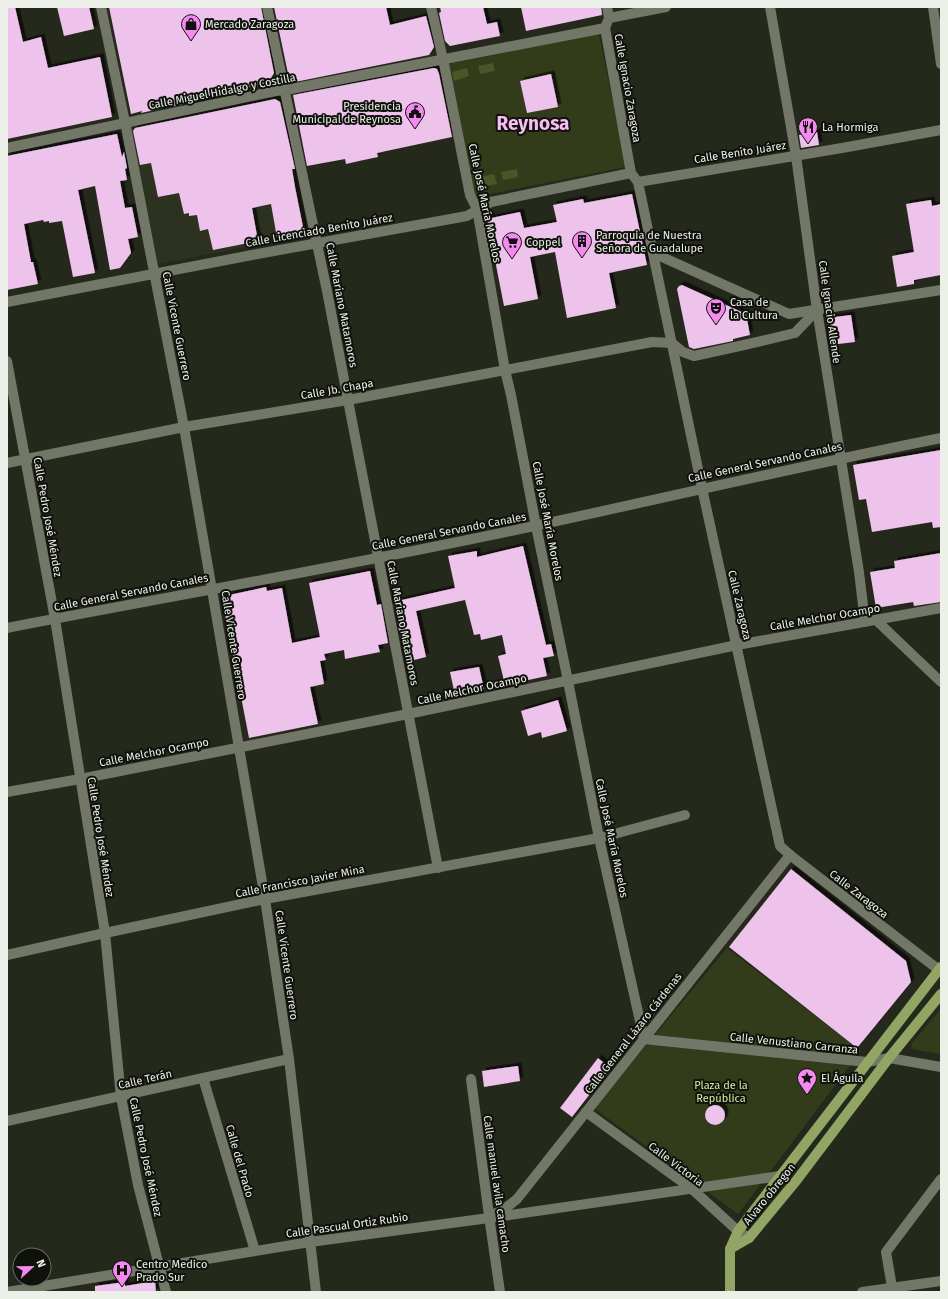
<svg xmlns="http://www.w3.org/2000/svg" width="948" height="1299" viewBox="0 0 948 1299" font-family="'Fira Sans',sans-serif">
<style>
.built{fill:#2c321f}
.green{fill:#323c1a}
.water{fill:#495627}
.building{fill:#eec3eb;filter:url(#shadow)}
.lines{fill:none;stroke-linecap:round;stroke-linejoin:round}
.street{stroke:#727768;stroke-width:10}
.secondary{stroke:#727768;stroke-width:10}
.primary{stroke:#92a564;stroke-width:10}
.labels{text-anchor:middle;stroke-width:4;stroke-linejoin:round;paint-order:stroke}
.poi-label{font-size:11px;fill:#edf0e8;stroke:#0f110b;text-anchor:start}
.street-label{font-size:11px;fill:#edf0e8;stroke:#0f110b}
.park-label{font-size:11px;fill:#d5eda0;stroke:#0f110b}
.town-label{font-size:19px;font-weight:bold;fill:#f9bcf4;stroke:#0f110b}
</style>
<defs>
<filter id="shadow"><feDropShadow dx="3.5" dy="-3.5" stdDeviation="0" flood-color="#0009"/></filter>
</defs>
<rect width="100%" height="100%" fill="#25291c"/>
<!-- built -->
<path class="built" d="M 272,97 L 278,96 L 281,99 L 307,235 L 158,264 L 130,133 L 131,130 L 136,127 Z"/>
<!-- green -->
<g class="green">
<path d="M 599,34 L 626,167 L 475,197 L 448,64 Z"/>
<path d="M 727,948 L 861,1051 L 738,1214 L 594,1108 Z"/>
<path d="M 941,1009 L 941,1054 L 911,1049 L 912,1043 Z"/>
</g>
<!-- water -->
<g class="water">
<path d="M 493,63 L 495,71 L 480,74 L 478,66 Z"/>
<path d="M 467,68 L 469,76 L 454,81 L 452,72 Z"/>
<path d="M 517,169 L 518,177 L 503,180 L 501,172 Z"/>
<path d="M 494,174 L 497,184 L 476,188 L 473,178 Z"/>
</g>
<!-- building -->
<g class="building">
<path d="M 7,7 L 15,7 L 23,42 L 41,37 L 48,68 L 100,57 L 112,117 L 7,139 Z"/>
<path d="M 57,7 L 89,7 L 94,29 L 64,36 Z"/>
<path d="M 109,7 L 261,7 L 274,73 L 268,83 L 209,96 L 210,98 L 141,113 L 142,111 L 131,114 Z"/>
<path d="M 274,7 L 386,7 L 390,25 L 426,16 L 434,47 L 429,55 L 290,83 Z"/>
<path d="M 440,7 L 483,7 L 487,24 L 497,22 L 500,36 L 450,46 L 445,41 L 439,13 L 441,12 Z"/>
<path d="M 521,7 L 601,7 L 602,15 L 526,31 Z"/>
<path d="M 434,68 L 437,69 L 439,74 L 452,137 L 377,153 L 378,157 L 359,161 L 346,164 L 345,159 L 307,166 L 293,95 Z"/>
<path d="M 551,74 L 558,107 L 527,113 L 520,81 Z"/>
<path d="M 275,99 L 280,102 L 295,169 L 292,169 L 295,187 L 304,232 L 277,238 L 271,204 L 252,208 L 258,241 L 213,250 L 208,229 L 200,231 L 197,215 L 189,216 L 189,213 L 184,214 L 179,193 L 158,197 L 151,163 L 140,165 L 133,131 L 135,128 Z"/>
<path d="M 817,132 L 819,145 L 801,148 L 799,135 Z"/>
<path d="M 117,134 L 122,157 L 124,152 L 127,168 L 125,169 L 127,180 L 120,181 L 125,208 L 132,207 L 138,237 L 128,239 L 131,253 L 120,268 L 110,270 L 95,186 L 78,190 L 95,273 L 73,277 L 62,221 L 49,223 L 49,221 L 44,222 L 43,220 L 24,224 L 31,262 L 33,262 L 38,284 L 7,290 L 7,156 Z"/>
<path d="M 632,194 L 647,265 L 609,273 L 616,308 L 567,318 L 555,252 L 530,257 L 538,299 L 504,306 L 487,219 L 520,212 L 524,228 L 557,222 L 553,205 L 583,199 L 584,203 Z"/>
<path d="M 931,200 L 932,206 L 941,204 L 941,275 L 914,280 L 914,284 L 897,287 L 892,256 L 914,252 L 906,204 Z"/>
<path d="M 682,285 L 746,314 L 750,335 L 733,339 L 733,341 L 694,349 L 689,347 L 677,289 L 679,286 Z"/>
<path d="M 851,315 L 855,342 L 830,345 L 827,318 Z"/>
<path d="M 941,450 L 941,527 L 933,528 L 932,522 L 872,532 L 866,499 L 859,500 L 853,465 Z"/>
<path d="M 523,546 L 546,645 L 551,644 L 554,656 L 543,658 L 547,676 L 505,685 L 498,656 L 506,654 L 502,635 L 481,640 L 480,634 L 474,635 L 465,600 L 416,611 L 426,657 L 406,662 L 393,602 L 455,588 L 448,556 L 477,551 L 477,557 Z"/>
<path d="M 941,553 L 941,602 L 914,606 L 913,602 L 876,608 L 870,572 L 895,568 L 894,561 Z"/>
<path d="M 370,571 L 377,605 L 381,604 L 388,643 L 378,645 L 380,652 L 345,659 L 344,650 L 324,654 L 326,660 L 320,661 L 324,684 L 310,687 L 318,724 L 249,738 L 224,609 L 231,607 L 229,595 L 266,587 L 267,591 L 282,588 L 292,643 L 320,637 L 309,583 Z"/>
<path d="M 479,667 L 484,689 L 455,695 L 450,672 Z"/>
<path d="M 558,700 L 567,731 L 542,738 L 541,732 L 528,736 L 521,711 Z"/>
<path d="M 791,869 L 906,961 L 911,982 L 857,1048 L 729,947 Z"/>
<path d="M 598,1058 L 610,1068 L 572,1117 L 560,1108 Z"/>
<path d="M 518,1066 L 520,1081 L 484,1087 L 482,1071 Z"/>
<circle cx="715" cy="1115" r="10"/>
<path d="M 155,1281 L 156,1292 L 95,1292 L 95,1286 L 125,1282 L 125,1286 Z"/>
</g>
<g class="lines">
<!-- street -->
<g class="street">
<path d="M 101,7 L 126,127 L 184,427 L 265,899 L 289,1059 L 316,1292"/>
<path d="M 267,7 L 327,291 L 438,868"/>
<path d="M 431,7 L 443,59 L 470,195 L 477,209"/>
<path d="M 607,7 L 609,18 L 605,28 L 631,173"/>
<path d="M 770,7 L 796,156 L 817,310 L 859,572 L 865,622"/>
<path d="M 609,18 L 666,7"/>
<path d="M 7,148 L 276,91 L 291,89 L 605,28"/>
<path d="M 638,182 L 842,148 L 941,130"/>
<path d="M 653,253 L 789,314 L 941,290"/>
<path d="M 672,343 L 683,352 L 694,356 L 744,345 L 795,333 L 817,310"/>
<path d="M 7,361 L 55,619 L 105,933 L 121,1097 L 138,1185 L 166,1292"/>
<path d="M 876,620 L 941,682"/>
<path d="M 7,628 C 182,594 359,564 534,526 C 669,497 805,465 941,438"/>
<path d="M 7,792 L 80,779 L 408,714 L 737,645 L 941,608"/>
<path d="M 7,955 L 105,933 L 265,899 L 599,838 L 685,815"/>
<path d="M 889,1058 L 941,1067"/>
<path d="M 203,1078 L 255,1251"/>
<path d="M 471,1079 L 489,1216 L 500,1292"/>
<path d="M 586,1112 L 692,1189 L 738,1231 L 749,1238"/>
<path d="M 7,1121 L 289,1059"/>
<path d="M 489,1216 L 503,1210 L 517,1199 L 790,855"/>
<path d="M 892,1287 L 886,1252 L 941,1179"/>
<path d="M 862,1292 L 941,1281"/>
</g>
<!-- secondary -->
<g class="secondary">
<path d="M 933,7 L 941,64"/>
<path d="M 477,209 L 505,370 L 511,395 L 536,526 L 568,681 L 599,838 L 644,1039 L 867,1062 L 889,1058"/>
<path d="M 7,302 L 252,255 L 467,216 L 491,202 L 631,173 L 638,182 L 702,488 L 780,846 L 790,855 L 939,970"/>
<path d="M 7,463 L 184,427 L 348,400 L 652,342 L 672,343"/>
<path d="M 7,1292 L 310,1242 L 489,1218 L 780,1176"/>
</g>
<!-- primary -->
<g class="primary">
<path d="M 730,1249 L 749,1238 L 796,1181 L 889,1058 L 941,994"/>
<path d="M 730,1292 L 730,1249 L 738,1231 L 941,967"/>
</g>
</g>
<!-- icons -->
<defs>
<symbol id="shop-pin" viewBox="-11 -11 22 30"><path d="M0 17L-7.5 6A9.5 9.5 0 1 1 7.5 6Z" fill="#f589ef" stroke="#0f110b"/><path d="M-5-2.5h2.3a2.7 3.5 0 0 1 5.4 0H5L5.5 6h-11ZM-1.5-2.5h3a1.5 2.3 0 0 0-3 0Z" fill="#111"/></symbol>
<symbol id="civic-pin" viewBox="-11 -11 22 30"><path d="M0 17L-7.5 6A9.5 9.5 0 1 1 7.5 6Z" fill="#f589ef" stroke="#0f110b"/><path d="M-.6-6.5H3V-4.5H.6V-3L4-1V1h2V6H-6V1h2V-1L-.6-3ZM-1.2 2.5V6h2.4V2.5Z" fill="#111"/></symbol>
<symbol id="restaurant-pin" viewBox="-11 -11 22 30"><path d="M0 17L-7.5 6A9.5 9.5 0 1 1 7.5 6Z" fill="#f589ef" stroke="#0f110b"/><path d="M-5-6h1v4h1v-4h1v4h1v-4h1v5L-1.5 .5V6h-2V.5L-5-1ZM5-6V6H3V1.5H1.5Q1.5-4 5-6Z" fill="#111"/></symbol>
<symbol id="building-pin" viewBox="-11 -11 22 30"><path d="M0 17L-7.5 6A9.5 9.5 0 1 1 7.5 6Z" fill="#f589ef" stroke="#0f110b"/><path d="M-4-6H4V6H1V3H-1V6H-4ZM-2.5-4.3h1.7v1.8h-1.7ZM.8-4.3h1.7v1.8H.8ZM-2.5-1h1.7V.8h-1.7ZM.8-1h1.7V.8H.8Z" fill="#111"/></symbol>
<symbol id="supermarket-pin" viewBox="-11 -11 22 30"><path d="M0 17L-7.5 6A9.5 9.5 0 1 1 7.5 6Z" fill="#f589ef" stroke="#0f110b"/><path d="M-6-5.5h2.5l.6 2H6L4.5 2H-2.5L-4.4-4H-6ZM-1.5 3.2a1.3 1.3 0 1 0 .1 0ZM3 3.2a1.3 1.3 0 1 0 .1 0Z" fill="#111"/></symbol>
<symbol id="theatre-pin" viewBox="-11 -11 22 30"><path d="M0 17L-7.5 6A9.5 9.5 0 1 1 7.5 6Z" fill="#f589ef" stroke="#0f110b"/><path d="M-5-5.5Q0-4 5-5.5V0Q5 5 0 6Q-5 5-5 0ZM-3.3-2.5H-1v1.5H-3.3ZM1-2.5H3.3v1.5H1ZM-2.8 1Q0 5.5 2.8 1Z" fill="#111"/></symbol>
<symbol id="sight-pin" viewBox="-11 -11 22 30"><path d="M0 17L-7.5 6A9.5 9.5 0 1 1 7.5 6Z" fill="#f589ef" stroke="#0f110b"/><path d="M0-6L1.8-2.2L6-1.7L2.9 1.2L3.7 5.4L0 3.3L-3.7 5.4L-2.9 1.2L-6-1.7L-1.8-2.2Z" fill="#111"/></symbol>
<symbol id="hospital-pin" viewBox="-11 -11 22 30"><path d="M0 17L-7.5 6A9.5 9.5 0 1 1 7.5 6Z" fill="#f589ef" stroke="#0f110b"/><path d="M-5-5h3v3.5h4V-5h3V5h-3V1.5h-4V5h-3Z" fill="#111"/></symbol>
</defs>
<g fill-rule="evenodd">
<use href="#shop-pin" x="180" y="13" width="22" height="30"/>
<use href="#civic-pin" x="404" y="101" width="22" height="30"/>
<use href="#restaurant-pin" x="797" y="116" width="22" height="30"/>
<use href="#building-pin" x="571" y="230" width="22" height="30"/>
<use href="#supermarket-pin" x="501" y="231" width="22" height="30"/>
<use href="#theatre-pin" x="705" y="297" width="22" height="30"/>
<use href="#sight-pin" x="796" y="1067" width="22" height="30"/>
<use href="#hospital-pin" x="111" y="1259" width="22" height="30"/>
</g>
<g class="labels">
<!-- poi labels -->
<g class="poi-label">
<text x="205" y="28">Mercado Zaragoza</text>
<text x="401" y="110" text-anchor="end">Presidencia<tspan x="401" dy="13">Municipal de Reynosa</tspan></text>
<text x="822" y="131">La Hormiga</text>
<text x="596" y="239">Parroquia de Nuestra<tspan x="596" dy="13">Señora de Guadalupe</tspan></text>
<text x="526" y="246">Coppel</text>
<text x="730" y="306">Casa de<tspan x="730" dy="13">la Cultura</tspan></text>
<text x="821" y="1082">El Águila</text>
<text x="136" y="1268">Centro Medico<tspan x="136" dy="13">Prado Sur</tspan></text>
</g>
<!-- street labels -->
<g class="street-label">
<text transform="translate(628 88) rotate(80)" y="4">Calle Ignacio Zaragoza</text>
<text transform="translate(222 91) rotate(-11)" y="4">Calle Miguel Hidalgo y Costilla</text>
<text transform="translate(740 152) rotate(-9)" y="4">Calle Benito Juárez</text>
<text transform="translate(485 203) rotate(78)" y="4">Calle José María Morelos</text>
<text transform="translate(319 230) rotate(-10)" y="4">Calle Licenciado Benito Juárez</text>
<text transform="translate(342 305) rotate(79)" y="4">Calle Mariano Matamoros</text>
<text transform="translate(830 312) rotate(82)" y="4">Calle Ignacio Allende</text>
<text transform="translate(177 326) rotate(79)" y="4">Calle Vicente Guerrero</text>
<text transform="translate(337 389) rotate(-10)" y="4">Calle Jb. Chapa</text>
<text transform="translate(765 462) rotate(-12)" y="4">Calle General Servando Canales</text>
<text transform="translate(48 517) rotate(80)" y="4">Calle Pedro José Méndez</text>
<text transform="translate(548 521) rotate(79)" y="4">Calle José María Morelos</text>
<text transform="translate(449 531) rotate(-11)" y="4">Calle General Servando Canales</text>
<text transform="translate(131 592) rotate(-11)" y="4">Calle General Servando Canales</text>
<text transform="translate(740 605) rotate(77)" y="4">Calle Zaragoza</text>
<text transform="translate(825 617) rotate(-10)" y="4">Calle Melchor Ocampo</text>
<text transform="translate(403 623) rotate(79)" y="4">Calle Mariano Matamoros</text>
<text transform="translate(234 645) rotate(81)" y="4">Calle Vicente Guerrero</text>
<text transform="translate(472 689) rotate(-12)" y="4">Calle Melchor Ocampo</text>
<text transform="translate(154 752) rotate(-11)" y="4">Calle Melchor Ocampo</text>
<text transform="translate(101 837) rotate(81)" y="4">Calle Pedro José Méndez</text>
<text transform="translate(612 838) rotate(78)" y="4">Calle José María Morelos</text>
<text transform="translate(300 881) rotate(-11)" y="4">Calle Francisco Javier Mina</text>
<text transform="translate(859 894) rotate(38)" y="4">Calle Zaragoza</text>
<text transform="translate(287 965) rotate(82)" y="4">Calle Vicente Guerrero</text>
<text transform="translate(633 1033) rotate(-52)" y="4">Calle General Lázaro Cárdenas</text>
<text transform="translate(794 1043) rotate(6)" y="4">Calle Venustiano Carranza</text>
<text transform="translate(145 1079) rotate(-13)" y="4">Calle Terán</text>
<text transform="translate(146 1157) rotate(78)" y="4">Calle Pedro José Méndez</text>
<text transform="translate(240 1161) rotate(74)" y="4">Calle del Prado</text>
<text transform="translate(676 1164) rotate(37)" y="4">Calle Victoria</text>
<text transform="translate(497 1184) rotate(82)" y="4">Calle manuel avila camacho</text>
<text transform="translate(769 1194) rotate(-51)" y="4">Alvaro obregon</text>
<text transform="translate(347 1225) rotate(-8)" y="4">Calle Pascual Ortiz Rubio</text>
</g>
<!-- park labels -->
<g class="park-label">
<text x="721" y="1089">Plaza de la<tspan x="721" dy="13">República</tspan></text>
</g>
<!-- town labels -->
<g class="town-label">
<text x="533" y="130">Reynosa</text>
</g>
</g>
<!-- border -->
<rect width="948" height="1299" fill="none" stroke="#edf0e8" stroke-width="16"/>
<!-- north arrow -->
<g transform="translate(32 1267) rotate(68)"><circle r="19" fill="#0f110b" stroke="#686a63"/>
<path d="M0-3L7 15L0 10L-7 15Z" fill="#f589ef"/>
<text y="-6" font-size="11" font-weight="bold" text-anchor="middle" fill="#edf0e8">N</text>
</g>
</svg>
